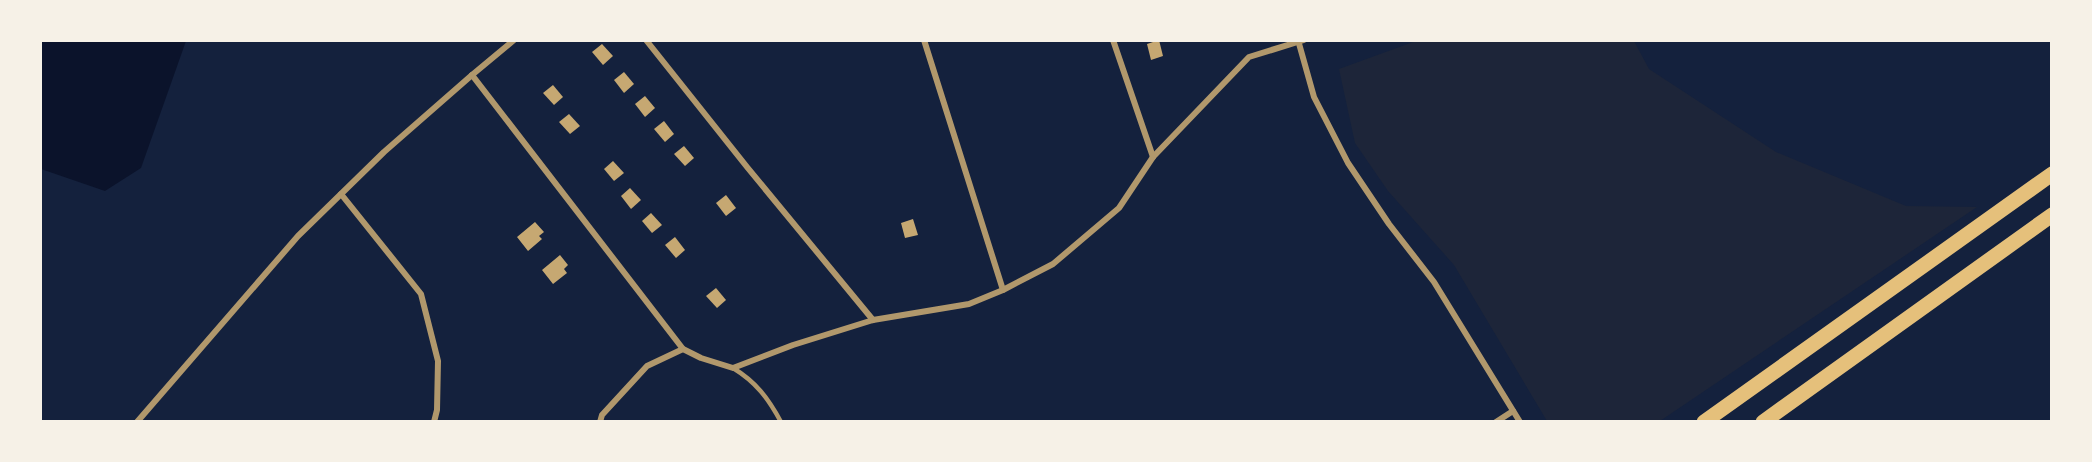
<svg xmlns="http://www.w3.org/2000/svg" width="2092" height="462" viewBox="0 0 2092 462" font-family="'Golos Text',sans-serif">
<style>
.green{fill:#1d2539}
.water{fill:#0b132b}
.building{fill:#c6a872}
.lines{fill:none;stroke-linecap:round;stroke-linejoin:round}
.service{stroke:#b1986c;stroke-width:4.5}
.minor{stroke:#b1986c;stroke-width:6}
.primary{stroke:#e5c07b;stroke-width:15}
</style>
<rect width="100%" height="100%" fill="#14213d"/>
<!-- green -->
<path class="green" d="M 1416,41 L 1634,41 L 1649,69 L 1776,152 L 1906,206 L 1977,207 L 1660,421 L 1547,421 L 1454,265 L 1388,191 L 1355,143 L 1339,69 Z"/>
<!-- water -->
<path class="water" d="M 41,40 L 186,41 L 141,168 L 105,191 L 41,169 Z"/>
<!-- building -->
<g class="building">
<path d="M 1159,40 L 1163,56 L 1151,60 L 1147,44 Z"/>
<path d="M 602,44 L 613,56 L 603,65 L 592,52 Z"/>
<path d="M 624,72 L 634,84 L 624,93 L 614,80 Z"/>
<path d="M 553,85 L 563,97 L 554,105 L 543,93 Z"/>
<path d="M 645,96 L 655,108 L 645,117 L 635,104 Z"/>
<path d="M 569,114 L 580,126 L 570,134 L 559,122 Z"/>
<path d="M 664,121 L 674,134 L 665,142 L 654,129 Z"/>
<path d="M 684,146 L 694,158 L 685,166 L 674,154 Z"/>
<path d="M 613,161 L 624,173 L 614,181 L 604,169 Z"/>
<path d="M 630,188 L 641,200 L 631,209 L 621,196 Z"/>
<path d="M 726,195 L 736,208 L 726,216 L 716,203 Z"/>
<path d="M 651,213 L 662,225 L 652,233 L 642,221 Z"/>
<path d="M 913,219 L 918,235 L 905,238 L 901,223 Z"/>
<path d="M 535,222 L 544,232 L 539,236 L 542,239 L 528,251 L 517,237 Z"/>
<path d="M 675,237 L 685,250 L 676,258 L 665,245 Z"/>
<path d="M 560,255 L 568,265 L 564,269 L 567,273 L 553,284 L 542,270 Z"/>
<path d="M 716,288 L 726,300 L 717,308 L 706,296 Z"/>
</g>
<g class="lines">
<!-- service -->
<path class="service" d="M 733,368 C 756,382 768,398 781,422"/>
<!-- minor -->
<g class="minor">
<path d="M 646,40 L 747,167 L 873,320"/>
<path d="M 924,40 L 1003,290"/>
<path d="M 1113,40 L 1153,157"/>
<path d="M 1298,40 L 1314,97 L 1348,163 L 1389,224 L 1434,282 L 1520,422"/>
<path d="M 472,75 L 683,349 L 701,358 L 733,368 L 793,345 L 873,320 L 969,304 L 1003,290 L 1053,264 L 1119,208 L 1153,157 L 1249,57 L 1304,40"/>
<path d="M 341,194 L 421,294 L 438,361 L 437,410 L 434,422"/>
<path d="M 137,422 L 298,236 L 384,152 L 472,75 L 514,40"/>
<path d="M 600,422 L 602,415 L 647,366 L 683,349"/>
<path d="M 1496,422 L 1513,411"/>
</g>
<!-- primary -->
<g class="primary">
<path d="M 1704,422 L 2052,174"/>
<path d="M 1763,422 L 2052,215"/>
</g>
</g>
<!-- border -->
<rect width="2092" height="462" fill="none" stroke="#f6f1e7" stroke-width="84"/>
</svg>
